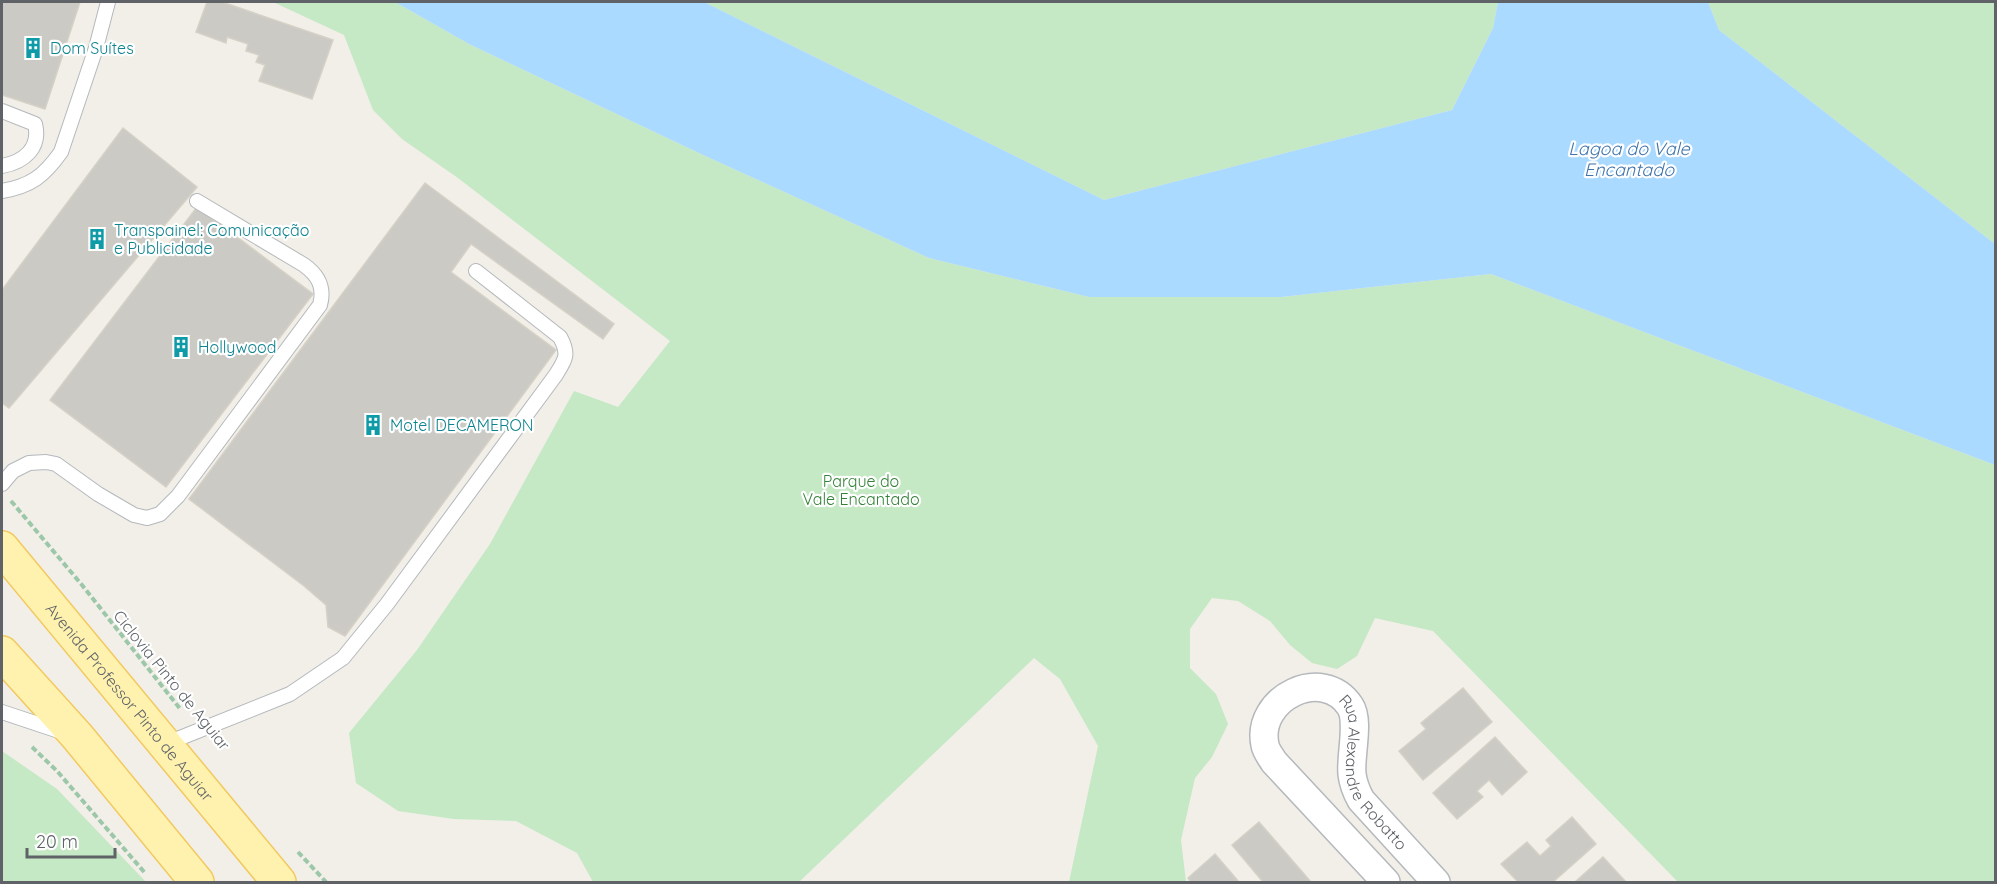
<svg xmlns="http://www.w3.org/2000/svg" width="1997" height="884" viewBox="0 0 1997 884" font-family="Quicksand,sans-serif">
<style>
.green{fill:#c5e8c5}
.water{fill:#aadaff}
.building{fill:#cccac5;stroke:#d6d1c6;stroke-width:1.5}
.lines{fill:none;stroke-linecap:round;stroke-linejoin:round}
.lane-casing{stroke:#b5b8bc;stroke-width:16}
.street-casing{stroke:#b5b8bc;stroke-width:30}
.primary-casing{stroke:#f2c960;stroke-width:36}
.path{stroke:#9cc7a9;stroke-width:4;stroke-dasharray:6 3;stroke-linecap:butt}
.lane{stroke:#fff;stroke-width:14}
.street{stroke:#fff;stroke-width:27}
.primary{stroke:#fff2af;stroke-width:33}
.labels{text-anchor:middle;stroke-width:4.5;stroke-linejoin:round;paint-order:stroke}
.culture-label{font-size:16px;fill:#0d838f;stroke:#fff;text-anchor:start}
.park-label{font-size:16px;fill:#348238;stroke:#fff}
.street-label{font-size:16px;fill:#5f6368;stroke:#fff}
.water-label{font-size:18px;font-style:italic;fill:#4174aa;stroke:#fff}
</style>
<rect width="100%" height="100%" fill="#f1efe8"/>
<!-- green -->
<g class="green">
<path d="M 273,2 L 395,2 L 469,44 L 701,154 L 929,258 L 1089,297 L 1281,297 L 1491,274 L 1995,465 L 1995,882 L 1678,882 L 1433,631 L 1375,618 L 1357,656 L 1337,669 L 1312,663 L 1290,645 L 1270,621 L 1238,601 L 1212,598 L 1190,629 L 1190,668 L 1216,694 L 1228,724 L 1212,757 L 1195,778 L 1181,840 L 1186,882 L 1069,882 L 1098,746 L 1060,679 L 1034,658 L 799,882 L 593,882 L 577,853 L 516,821 L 454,819 L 398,811 L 356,783 L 349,733 L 417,650 L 490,544 L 574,391 L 618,407 L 670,341 L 458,178 L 402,139 L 373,110 L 344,35 Z"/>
<path d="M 704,2 L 1498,2 L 1493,28 L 1452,110 L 1104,200 Z"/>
<path d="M 1708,2 L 1995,2 L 1995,244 L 1719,30 Z"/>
<path d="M 2,751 L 57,789 L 146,882 L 2,882 Z"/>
</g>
<!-- water -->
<path class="water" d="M 395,2 L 704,2 L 1104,200 L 1452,110 L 1493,28 L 1498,2 L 1708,2 L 1719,30 L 1995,244 L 1995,465 L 1491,274 L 1281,297 L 1089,297 L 929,258 L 701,154 L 469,44 Z"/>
<!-- building -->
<g class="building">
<path d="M 2,2 L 80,2 L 45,109 L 2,95 Z"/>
<path d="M 207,2 L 222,2 L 333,40 L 312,99 L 259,81 L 265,65 L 256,62 L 259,55 L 246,51 L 248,44 L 227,37 L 226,43 L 196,32 Z"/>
<path d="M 123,128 L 197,187 L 9,408 L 2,403 L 2,290 Z"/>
<path d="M 425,183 L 614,324 L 603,339 L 471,244 L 451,272 L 556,350 L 345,636 L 328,627 L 326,605 L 304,586 L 189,499 Z"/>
<path d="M 197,207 L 313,294 L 166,487 L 50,400 Z"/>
<path d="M 1463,688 L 1492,722 L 1423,780 L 1399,751 L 1426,729 L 1421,723 Z"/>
<path d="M 1495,737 L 1527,772 L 1502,795 L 1489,780 L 1477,791 L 1483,797 L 1457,819 L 1433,793 Z"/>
<path d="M 1572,817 L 1596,844 L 1553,882 L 1518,882 L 1501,864 L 1527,842 L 1540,856 L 1551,846 L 1546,840 Z"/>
<path d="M 1259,822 L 1311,882 L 1263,882 L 1232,845 Z"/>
<path d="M 1215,854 L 1239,882 L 1191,882 L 1188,878 Z"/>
<path d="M 1603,857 L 1626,882 L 1575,882 Z"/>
</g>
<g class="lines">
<defs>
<g id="lane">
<path d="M 2,111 L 35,124 C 41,148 24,162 2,166"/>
<path d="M 2,191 C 31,186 44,176 61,152 L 96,48 L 108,2"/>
<path d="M 2,484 L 13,471 L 29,463 L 46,462 L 56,464 L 98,494 L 134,515 L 147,518 L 160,514 L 178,496 L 320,305 C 325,287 318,275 304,265 L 197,201"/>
<path d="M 2,712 L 62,732"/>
<path d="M 165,744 L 290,694 L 343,658 L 387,604 L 555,376 C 565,360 570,355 560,337 L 476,271"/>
</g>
<g id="street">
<path id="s1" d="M 1386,882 L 1274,762 C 1271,757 1266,751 1265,745 C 1255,698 1323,665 1350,706 C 1360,721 1350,755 1352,774 C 1353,783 1356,791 1361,800 L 1436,882"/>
</g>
<g id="primary">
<path id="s2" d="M 2,548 L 279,882"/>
<path d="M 2,653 L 77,736 L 197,882"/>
</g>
</defs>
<!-- lane casing -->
<use href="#lane" class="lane-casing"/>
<!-- street casing -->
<use href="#street" class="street-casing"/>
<!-- primary casing -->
<use href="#primary" class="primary-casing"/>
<!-- path -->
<g class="path">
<path d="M 11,501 L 82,585 L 181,710"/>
<path d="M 32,747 L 57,771 L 145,873"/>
<path d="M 298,852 L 326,882"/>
</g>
<!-- lane -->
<use href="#lane" class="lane"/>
<!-- street -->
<use href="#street" class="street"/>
<!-- primary -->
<use href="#primary" class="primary"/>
</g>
<!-- icons -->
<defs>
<symbol id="building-bare" viewBox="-9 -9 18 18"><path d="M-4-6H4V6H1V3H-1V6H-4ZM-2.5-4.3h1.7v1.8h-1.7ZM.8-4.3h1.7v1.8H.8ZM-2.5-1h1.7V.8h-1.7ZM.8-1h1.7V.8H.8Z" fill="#0f9aa8" stroke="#fff" stroke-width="2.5" paint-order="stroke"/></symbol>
</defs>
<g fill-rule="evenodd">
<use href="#building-bare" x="18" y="33" width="30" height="30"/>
<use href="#building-bare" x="82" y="224" width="30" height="30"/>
<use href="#building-bare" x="166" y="332" width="30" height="30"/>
<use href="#building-bare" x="358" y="410" width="30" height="30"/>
</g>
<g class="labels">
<!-- culture labels -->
<g class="culture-label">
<text x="50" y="54">Dom Suítes</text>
<text x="114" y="236">Transpainel: Comunicação<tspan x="114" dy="18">e Publicidade</tspan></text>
<text x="198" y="353">Hollywood</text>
<text x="390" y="431">Motel DECAMERON</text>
</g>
<!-- park labels -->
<g class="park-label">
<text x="861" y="487">Parque do<tspan x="861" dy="18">Vale Encantado</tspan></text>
</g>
<!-- street labels -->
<g class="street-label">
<text transform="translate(172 680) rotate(51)" y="6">Ciclovia Pinto de Aguiar</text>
<text dy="6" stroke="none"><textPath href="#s2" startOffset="200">Avenida Professor Pinto de Aguiar</textPath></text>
<text dy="6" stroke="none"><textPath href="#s1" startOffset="386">Rua Alexandre Robatto</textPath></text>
</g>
<!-- water labels -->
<g class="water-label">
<text x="1629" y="155">Lagoa do Vale<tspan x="1629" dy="21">Encantado</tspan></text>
</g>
</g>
<!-- border -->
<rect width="1997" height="884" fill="none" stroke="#5f6368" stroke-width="6"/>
<!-- scale -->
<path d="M27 848v9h88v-9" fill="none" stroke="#5f6368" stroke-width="3"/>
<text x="36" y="848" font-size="18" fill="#5f6368" stroke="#ffffff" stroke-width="4.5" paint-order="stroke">20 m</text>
</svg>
